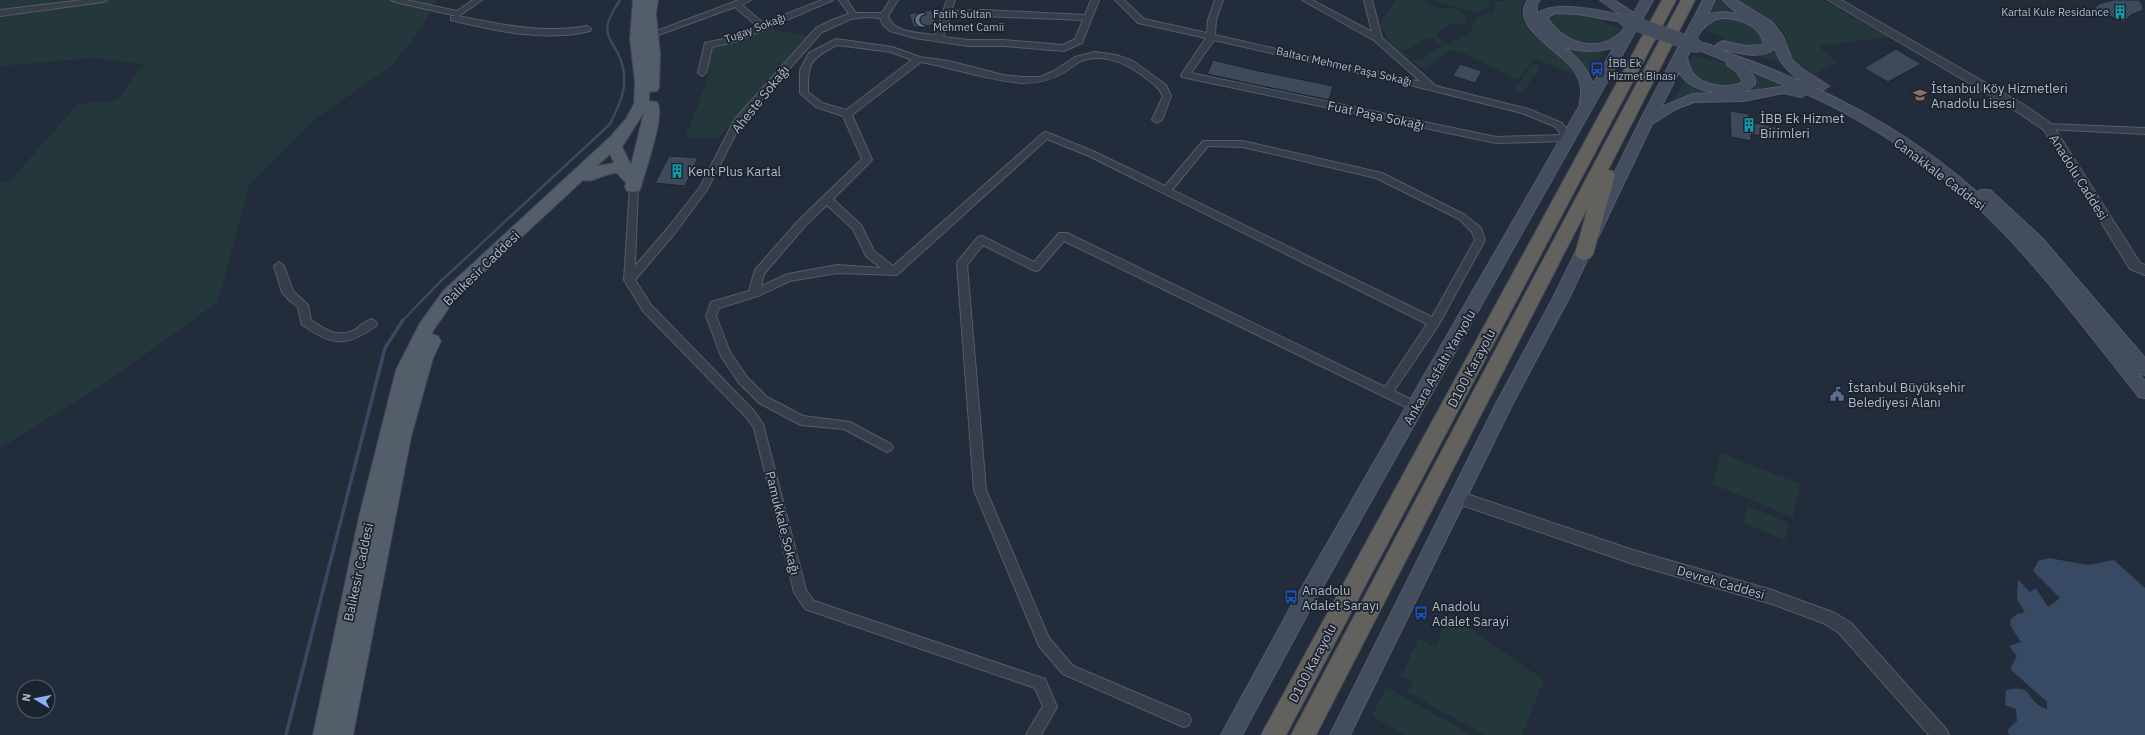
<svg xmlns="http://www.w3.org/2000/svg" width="2145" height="735" viewBox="0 0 2145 735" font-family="'IBM Plex Sans',sans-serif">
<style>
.green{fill:#24383b}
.water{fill:#384963}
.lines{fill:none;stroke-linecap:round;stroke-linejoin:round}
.stream-far1{stroke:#384963;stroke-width:2.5}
.stream{stroke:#384963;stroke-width:3.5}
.building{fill:#3e4a59;stroke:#1d2531}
.minor-casing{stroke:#545c68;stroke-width:2}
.tertiary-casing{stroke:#545c68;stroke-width:2}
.secondary-casing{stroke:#545c68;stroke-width:2}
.primary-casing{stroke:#3f4753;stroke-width:2}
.trunk-casing{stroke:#414955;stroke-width:2}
.minor{fill:#363e4a;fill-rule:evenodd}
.tertiary{fill:#363e4a;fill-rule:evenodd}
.secondary{fill:#444d5d;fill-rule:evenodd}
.primary{fill:#545d6a;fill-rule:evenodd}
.trunk{fill:#62615e;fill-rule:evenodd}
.secondary-bridge-casing{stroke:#545c68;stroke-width:15;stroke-linecap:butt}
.secondary-bridge{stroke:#444d5d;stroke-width:14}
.labels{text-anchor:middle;stroke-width:3.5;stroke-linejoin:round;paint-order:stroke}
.far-poi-label{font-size:11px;fill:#b1b9c6;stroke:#1b232f;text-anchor:start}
.far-street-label{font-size:11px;fill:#b1b9c6;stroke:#1b232f}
.poi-label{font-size:13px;fill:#b1b9c6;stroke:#1b232f;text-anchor:start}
.street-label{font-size:13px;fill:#b1b9c6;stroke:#1b232f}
</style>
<rect width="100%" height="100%" fill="#222c3a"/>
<!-- green -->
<g class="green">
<path d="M 0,0 L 436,0 L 423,26 L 391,67 L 316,118 L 249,185 L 218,302 L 102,385 L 0,448 L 0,182 L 8,183 L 78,104 L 117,101 L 144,64 L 93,58 L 0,66 Z"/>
<path d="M 1396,0 L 1424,0 L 1436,7 L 1457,9 L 1466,16 L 1465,25 L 1462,23 L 1456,25 L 1453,23 L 1436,32 L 1439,34 L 1436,36 L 1448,44 L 1470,33 L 1477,17 L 1494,12 L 1496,1 L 1524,0 C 1511,29 1547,44 1564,60 C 1568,64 1572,70 1576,75 L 1534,59 L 1518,80 L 1461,52 L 1452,50 L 1424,70 L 1412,61 L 1416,59 L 1419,60 L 1443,45 L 1429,37 L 1403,52 L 1408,55 L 1406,57 L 1391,44 L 1380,24 Z"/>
<path d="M 1433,0 L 1489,0 L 1490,6 L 1477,12 L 1471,12 Z"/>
<path d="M 1718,0 L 1724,0 L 1738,14 L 1721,11 L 1710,13 Z"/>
<path d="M 1736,0 L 1823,0 L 1888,37 L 1818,46 L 1837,62 L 1814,74 C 1804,68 1793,64 1789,52 C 1787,44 1788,38 1783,31 C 1771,16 1750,13 1736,0 Z"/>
<path d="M 1562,6 C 1578,6 1591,13 1605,19 L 1603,22 L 1620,29 C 1617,33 1614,37 1609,40 C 1587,53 1554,40 1549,15 L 1556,8 Z"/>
<path d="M 1720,19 C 1737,18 1758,24 1763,42 C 1755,52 1733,44 1723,41 L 1724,38 L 1705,30 L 1710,24 Z"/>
<path d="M 764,28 L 807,36 L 719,138 L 685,138 L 708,79 L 709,46 L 726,45 Z"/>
<path d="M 1776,44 L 1789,67 L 1757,55 L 1769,52 Z"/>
<path d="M 1562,45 L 1583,52 L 1604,51 L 1592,73 L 1589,75 Z"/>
<path d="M 1693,55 L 1711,61 L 1714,59 L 1735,69 L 1742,77 L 1742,81 C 1727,94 1676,79 1693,55 Z"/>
<path d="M 1533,63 L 1541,66 L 1523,92 L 1514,89 Z"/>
<path d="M 1748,70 L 1793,88 L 1773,88 L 1762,90 L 1759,89 L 1743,93 L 1754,85 L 1755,80 Z"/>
<path d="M 1685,79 L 1714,92 L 1674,100 Z"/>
<path d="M 1721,453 L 1800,484 L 1793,517 L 1712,484 Z"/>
<path d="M 1747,506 L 1789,523 L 1785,540 L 1743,523 Z"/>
<path d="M 1449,615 L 1544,680 L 1522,735 L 1485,735 L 1407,692 L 1413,683 L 1401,676 L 1419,638 L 1435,647 Z"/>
<path d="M 1386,687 L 1471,735 L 1405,735 L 1372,716 Z"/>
</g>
<!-- water -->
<path class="water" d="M 2049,558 L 2088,565 L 2114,560 L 2145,588 L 2145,735 L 2010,735 L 2007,730 L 2017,721 L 2016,709 L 2005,705 L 2006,690 C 2037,684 2023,701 2047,709 L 2047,702 L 2010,669 L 2017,656 L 2009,646 L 2021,642 L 2011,627 L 2010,620 L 2017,614 L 2025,612 L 2017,600 L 2018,579 L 2030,592 L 2036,588 L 2048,607 L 2060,598 L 2033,571 L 2038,561 Z"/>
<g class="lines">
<!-- stream-far1 -->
<path class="stream-far1" d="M 402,321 L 441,281 L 610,124 C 618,107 626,93 624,74 C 620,37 591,42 620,0"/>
<!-- stream -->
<path class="stream" d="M 286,735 L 385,348 L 403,320"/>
</g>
<!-- building -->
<g class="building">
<path d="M 2114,0 L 2139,0 L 2143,6 L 2143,10 L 2131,15 L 2124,22 L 2092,9 L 2101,3 Z"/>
<path d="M 931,10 L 937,24 L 914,28 L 909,14 Z"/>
<path d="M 1896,49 L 1921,64 L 1888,82 L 1864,68 Z"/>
<path d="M 1213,60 L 1254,70 L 1333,86 L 1329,100 L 1248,83 L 1207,74 Z"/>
<path d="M 1460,64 L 1482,71 L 1475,83 L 1453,76 Z"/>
<path d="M 1730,111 L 1749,114 L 1749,122 L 1786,129 L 1787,140 L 1751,134 L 1751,141 L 1731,137 Z"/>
<path d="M 669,156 L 698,158 L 685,186 L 655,183 Z"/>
</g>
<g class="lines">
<defs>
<g id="minor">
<path d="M 83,0 L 107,0 L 103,2 L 0,16 L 0,10 Z"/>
<path d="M 391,0 L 406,0 L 457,11 L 473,0 L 482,0 L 459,16 C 502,25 543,34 587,26 L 591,29 L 590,31 C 545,42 495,31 451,20 L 451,16 L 457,16 L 395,2 Z"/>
<path d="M 739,0 L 751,0 L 742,5 L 763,23 L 822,0 L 833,0 L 738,41 L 712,47 L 706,73 L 702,76 L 698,73 L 705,43 L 732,37 L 757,26 L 735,7 L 653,37 L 650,38 L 646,35 Z"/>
<path d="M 839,0 L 847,0 L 856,13 L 882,13 L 890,0 L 898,0 L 888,16 C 893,33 920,33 935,35 L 947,0 L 955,0 L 951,11 L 983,10 L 1085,15 L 1091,0 L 1099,0 L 1082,43 L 1064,51 L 1004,46 L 968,46 L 915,38 L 890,31 L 883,25 L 880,18 L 866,17 L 851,19 L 822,32 L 742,122 L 707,190 L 675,233 L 635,280 L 651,305 L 754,411 L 763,424 L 806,590 L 814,601 L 1045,679 L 1057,707 L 1041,735 L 1026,735 L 1043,706 L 1035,688 L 805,609 L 794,592 L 754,428 L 746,417 L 643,311 L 624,280 L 630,185 L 633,184 L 638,187 L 635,266 L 667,229 L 700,187 L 735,119 L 816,28 L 832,20 L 849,14 ZM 950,16 L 983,16 L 1083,20 L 1075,39 L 1063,45 L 1004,40 L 968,40 L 943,37 Z"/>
<path d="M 1115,0 L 1124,0 L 1144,19 L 1207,33 L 1208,20 L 1215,0 L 1223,0 L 1216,20 L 1215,35 L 1421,82 L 1375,41 L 1302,0 L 1312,0 L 1372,32 L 1364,0 L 1372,0 L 1382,38 L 1436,86 L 1528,109 L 1562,123 L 1573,138 L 1568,141 L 1496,143 L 1182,77 L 1181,75 L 1206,38 L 1138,23 ZM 1214,40 L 1414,86 L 1522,113 L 1556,127 L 1561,135 L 1496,137 L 1191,73 Z"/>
<path d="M 836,39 L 892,47 L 920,57 L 949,61 L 1003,75 L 1022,77 L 1040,77 L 1054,71 L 1075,57 L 1095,52 L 1116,55 L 1133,61 L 1166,85 L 1171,96 L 1162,120 L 1157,123 L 1152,120 L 1163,96 C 1158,85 1148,80 1139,73 C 1123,62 1101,53 1081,61 C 1076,63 1071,68 1066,71 C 1052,80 1039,83 1023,83 C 989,81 954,68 921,62 L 852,115 L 872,160 L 833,199 L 861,225 L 874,251 L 893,266 L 1043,133 L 1046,132 L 1095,152 L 1165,186 L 1203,141 L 1243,141 L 1382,173 L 1465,215 L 1481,228 L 1485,240 L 1438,326 L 1394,391 L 1420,404 L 1422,407 L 1420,410 L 1416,412 L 1064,241 L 1039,270 L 1035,271 L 983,245 L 967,265 L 986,490 L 1049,638 L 1073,666 L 1189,715 L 1191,720 L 1189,725 L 1184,727 L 1179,725 L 1063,674 L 1039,646 L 974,490 L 957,264 L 958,261 L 978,237 L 982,236 L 1034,262 L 1059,233 L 1067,233 L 1385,387 L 1427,324 L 1089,156 L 1047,139 L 897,275 L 837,273 L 790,281 L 758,296 L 719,308 L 716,316 L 730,352 L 747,377 L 767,397 L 803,416 L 850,422 L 891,444 L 893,447 L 891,450 L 887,452 L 844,429 L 801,425 L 759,403 L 739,383 L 721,356 L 706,316 L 711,302 L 749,291 L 755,270 L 798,221 L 862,159 L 843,116 L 816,107 L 800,93 L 800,70 L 809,53 ZM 837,45 L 891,52 L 912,60 L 846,110 L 822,103 L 808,92 C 808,61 810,60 837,45 ZM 1208,146 L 1243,147 L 1376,178 L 1459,219 L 1472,232 L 1475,240 L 1432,317 L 1172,190 ZM 827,205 L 853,229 L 866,256 L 881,268 L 837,265 L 788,274 L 761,286 L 764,274 L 806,225 Z"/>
<path d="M 2048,124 L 2145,128 L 2145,134 L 2045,129 L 2043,127 Z"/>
<path d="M 279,262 L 284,266 L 293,291 L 308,305 L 311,320 C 326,330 338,339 356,329 C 361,325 366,321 372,319 L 377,323 L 376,326 C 345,348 333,345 302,325 L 298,307 L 289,300 L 282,292 L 274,266 Z"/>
</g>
<g id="tertiary">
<path d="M 1828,0 L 1841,0 L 2021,103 L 2052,124 L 2140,263 L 2145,265 L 2145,275 L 2130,269 L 2044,130 L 2013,109 Z"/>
<path d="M 1458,491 L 1633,550 L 1772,590 L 1835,613 L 1851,623 L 1946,729 L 1949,735 L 1929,735 L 1839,633 L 1823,623 L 1772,604 L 1633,564 L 1453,502 L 1450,497 L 1453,492 Z"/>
</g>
<g id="secondary">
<path d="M 1528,0 L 1540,0 L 1537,4 L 1537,14 C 1554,0 1599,10 1621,15 L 1600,0 L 1614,0 L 1634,13 L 1641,0 L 1653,0 L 1307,615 L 1242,735 L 1221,735 L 1293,603 L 1580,105 C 1579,100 1582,95 1581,90 C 1581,84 1577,75 1574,70 C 1563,52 1508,27 1528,0 ZM 1555,13 L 1578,14 L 1628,23 C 1608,56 1565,48 1547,17 ZM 1564,47 C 1581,52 1597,53 1614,47 L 1593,84 C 1586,67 1578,58 1564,47 Z"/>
<path d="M 1703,0 L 1715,0 L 1708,14 L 1722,12 L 1738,14 L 1723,0 L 1736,0 L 1772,22 L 1783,36 L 1792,60 L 1801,68 L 1829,86 L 1823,90 C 1802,85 1781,69 1775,48 C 1761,61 1734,52 1718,48 L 1716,45 L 1722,41 L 1746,46 L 1763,45 C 1764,25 1730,13 1714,20 C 1703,26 1699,33 1694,43 C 1704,40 1721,50 1731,54 C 1820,85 1908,130 1978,193 L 1980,190 L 1990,190 L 2042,238 L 2145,358 L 2145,375 L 2139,373 L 2126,358 L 2145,381 L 2145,398 L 2139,397 C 2090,336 2043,271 1987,216 C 1934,166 1873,124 1807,94 L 1801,97 L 1784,93 L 1743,101 L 1694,102 L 1676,109 L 1652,124 L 1569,298 L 1512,405 L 1350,735 L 1330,735 L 1497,402 L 1553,298 L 1640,121 ZM 1692,47 L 1726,61 L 1727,65 L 1737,72 L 1743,82 C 1728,90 1702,86 1692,72 C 1689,68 1688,62 1687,57 ZM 1749,70 L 1787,86 L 1738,93 L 1747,91 L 1755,84 L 1755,79 ZM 1679,72 C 1687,86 1701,90 1716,93 L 1693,94 L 1661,107 Z"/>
</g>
<path id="primary" d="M 633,0 L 658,0 L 656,13 L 660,54 L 659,88 L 657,91 L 649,92 L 649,101 L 657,102 C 666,114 645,171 641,187 L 639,191 L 633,192 L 627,191 L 625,187 L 626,183 L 617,173 C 605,173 594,183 583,180 L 455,299 L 433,331 L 432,334 L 438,336 L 441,341 L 433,358 L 411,437 L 353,735 L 313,735 L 359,517 L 396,370 L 420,323 L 443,291 L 610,137 L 626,119 L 634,104 L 635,82 L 630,39 ZM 644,112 L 631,165 L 622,147 ZM 610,154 L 614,163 L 597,166 Z"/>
<g id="trunk">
<path d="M 1662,0 L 1676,0 L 1286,735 L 1261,735 Z"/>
<path d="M 1681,0 L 1695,0 L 1608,170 L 1613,171 L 1615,175 L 1593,254 L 1590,258 L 1584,260 L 1578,258 L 1575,254 L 1588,207 L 1316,735 L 1291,735 Z"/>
</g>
</defs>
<!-- minor casing -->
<use href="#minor" class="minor-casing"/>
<!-- tertiary casing -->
<use href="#tertiary" class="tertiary-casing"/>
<!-- secondary casing -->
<use href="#secondary" class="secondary-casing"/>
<!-- primary casing -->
<use href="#primary" class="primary-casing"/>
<!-- trunk casing -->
<use href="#trunk" class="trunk-casing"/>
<!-- minor -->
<use href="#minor" class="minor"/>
<!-- tertiary -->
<use href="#tertiary" class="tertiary"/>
<!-- secondary -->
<use href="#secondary" class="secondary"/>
<!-- primary -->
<use href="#primary" class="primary"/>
<!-- trunk -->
<use href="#trunk" class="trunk"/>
<defs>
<path id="secondary-bridge" d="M 1625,20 L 1697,46"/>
</defs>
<!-- secondary-bridge casing -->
<use href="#secondary-bridge" class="secondary-bridge-casing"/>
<!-- secondary-bridge -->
<use href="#secondary-bridge" class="secondary-bridge"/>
</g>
<!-- icons -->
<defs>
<symbol id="building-bare" viewBox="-9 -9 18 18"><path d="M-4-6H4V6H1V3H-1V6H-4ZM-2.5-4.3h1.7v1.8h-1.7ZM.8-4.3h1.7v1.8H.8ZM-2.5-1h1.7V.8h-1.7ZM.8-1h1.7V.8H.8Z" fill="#0f9aa8" stroke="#1b232f" stroke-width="2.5" paint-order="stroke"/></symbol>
<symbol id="mosque-bare" viewBox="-9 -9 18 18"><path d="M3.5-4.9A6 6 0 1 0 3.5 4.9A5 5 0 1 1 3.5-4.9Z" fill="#6b7280" stroke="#1b232f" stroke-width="2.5" paint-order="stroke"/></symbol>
<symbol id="bus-bare" viewBox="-9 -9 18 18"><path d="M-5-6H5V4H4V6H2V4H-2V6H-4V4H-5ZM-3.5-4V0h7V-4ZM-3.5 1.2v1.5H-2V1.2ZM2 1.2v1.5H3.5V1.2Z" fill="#1a4fb4" stroke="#1b232f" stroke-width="2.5" paint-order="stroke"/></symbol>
<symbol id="school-bare" viewBox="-9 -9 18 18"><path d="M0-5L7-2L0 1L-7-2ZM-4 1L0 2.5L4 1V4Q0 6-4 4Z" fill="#8d6e63" stroke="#1b232f" stroke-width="2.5" paint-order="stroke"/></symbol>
<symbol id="civic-bare" viewBox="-9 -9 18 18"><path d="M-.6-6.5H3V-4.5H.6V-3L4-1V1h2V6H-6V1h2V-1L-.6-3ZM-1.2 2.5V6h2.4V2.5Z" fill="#5c6f8a" stroke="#1b232f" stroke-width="2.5" paint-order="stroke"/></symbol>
</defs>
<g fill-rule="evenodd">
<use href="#building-bare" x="2110" y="2" width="20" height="20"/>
<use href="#mosque-bare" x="912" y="10" width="20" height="20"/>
<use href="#bus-bare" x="1587" y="59" width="20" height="20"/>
<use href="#school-bare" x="1910" y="85" width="20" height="20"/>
<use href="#building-bare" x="1739" y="115" width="20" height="20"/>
<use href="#building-bare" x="667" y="161" width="20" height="20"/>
<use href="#civic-bare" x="1827" y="384" width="20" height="20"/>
<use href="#bus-bare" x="1281" y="587" width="20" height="20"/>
<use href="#bus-bare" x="1411" y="603" width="20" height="20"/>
</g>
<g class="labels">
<!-- far-poi labels -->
<g class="far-poi-label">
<text x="2109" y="16" text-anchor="end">Kartal Kule Residance</text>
<text x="933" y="18">Fatih Sultan<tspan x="933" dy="13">Mehmet Camii</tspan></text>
<text x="1608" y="67">İBB Ek<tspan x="1608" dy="13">Hizmet Binası</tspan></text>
</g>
<!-- far-street labels -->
<g class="far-street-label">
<text transform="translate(755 28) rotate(-21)" y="4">Tugay Sokağı</text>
<text transform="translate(1344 66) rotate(13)" y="4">Baltacı Mehmet Paşa Sokağı</text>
</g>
<!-- poi labels -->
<g class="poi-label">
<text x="1931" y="93">İstanbul Köy Hizmetleri<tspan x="1931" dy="15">Anadolu Lisesi</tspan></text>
<text x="1760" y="123">İBB Ek Hizmet<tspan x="1760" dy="15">Birimleri</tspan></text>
<text x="688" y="176">Kent Plus Kartal</text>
<text x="1848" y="392">İstanbul Büyükşehir<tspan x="1848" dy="15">Belediyesi Alanı</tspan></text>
<text x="1302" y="595">Anadolu<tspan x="1302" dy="15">Adalet Sarayı</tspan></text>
<text x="1432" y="611">Anadolu<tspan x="1432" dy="15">Adalet Sarayi</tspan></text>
</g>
<!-- street labels -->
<g class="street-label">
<text transform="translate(760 99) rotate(-51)" y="5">Aheste Sokağı</text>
<text transform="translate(1376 115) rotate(12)" y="5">Fuat Paşa Sokağı</text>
<text transform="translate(1940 174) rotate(37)" y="5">Canakkale Caddesi</text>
<text transform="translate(2079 177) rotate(58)" y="5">Anadolu Caddesi</text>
<text transform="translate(481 268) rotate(-44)" y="5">Balıkesir Caddesi</text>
<text transform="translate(1439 367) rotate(-60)" y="5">Ankara Asfaltı Yanyolu</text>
<text transform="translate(1471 368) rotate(-62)" y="5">D100 Karayolu</text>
<text transform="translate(783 523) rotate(76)" y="5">Pamukkale Sokağı</text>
<text transform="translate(358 572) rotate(-78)" y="5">Balıkesir Caddesi</text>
<text transform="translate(1721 582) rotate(16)" y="5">Devrek Caddesi</text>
<text transform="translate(1312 663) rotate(-62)" y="5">D100 Karayolu</text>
</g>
</g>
<!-- north arrow -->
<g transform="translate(36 699) rotate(280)"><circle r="19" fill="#1b232f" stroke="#575f6b"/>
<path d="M0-3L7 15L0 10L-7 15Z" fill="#87b1f5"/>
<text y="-6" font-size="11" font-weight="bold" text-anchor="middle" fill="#b1b9c6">N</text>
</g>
</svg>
